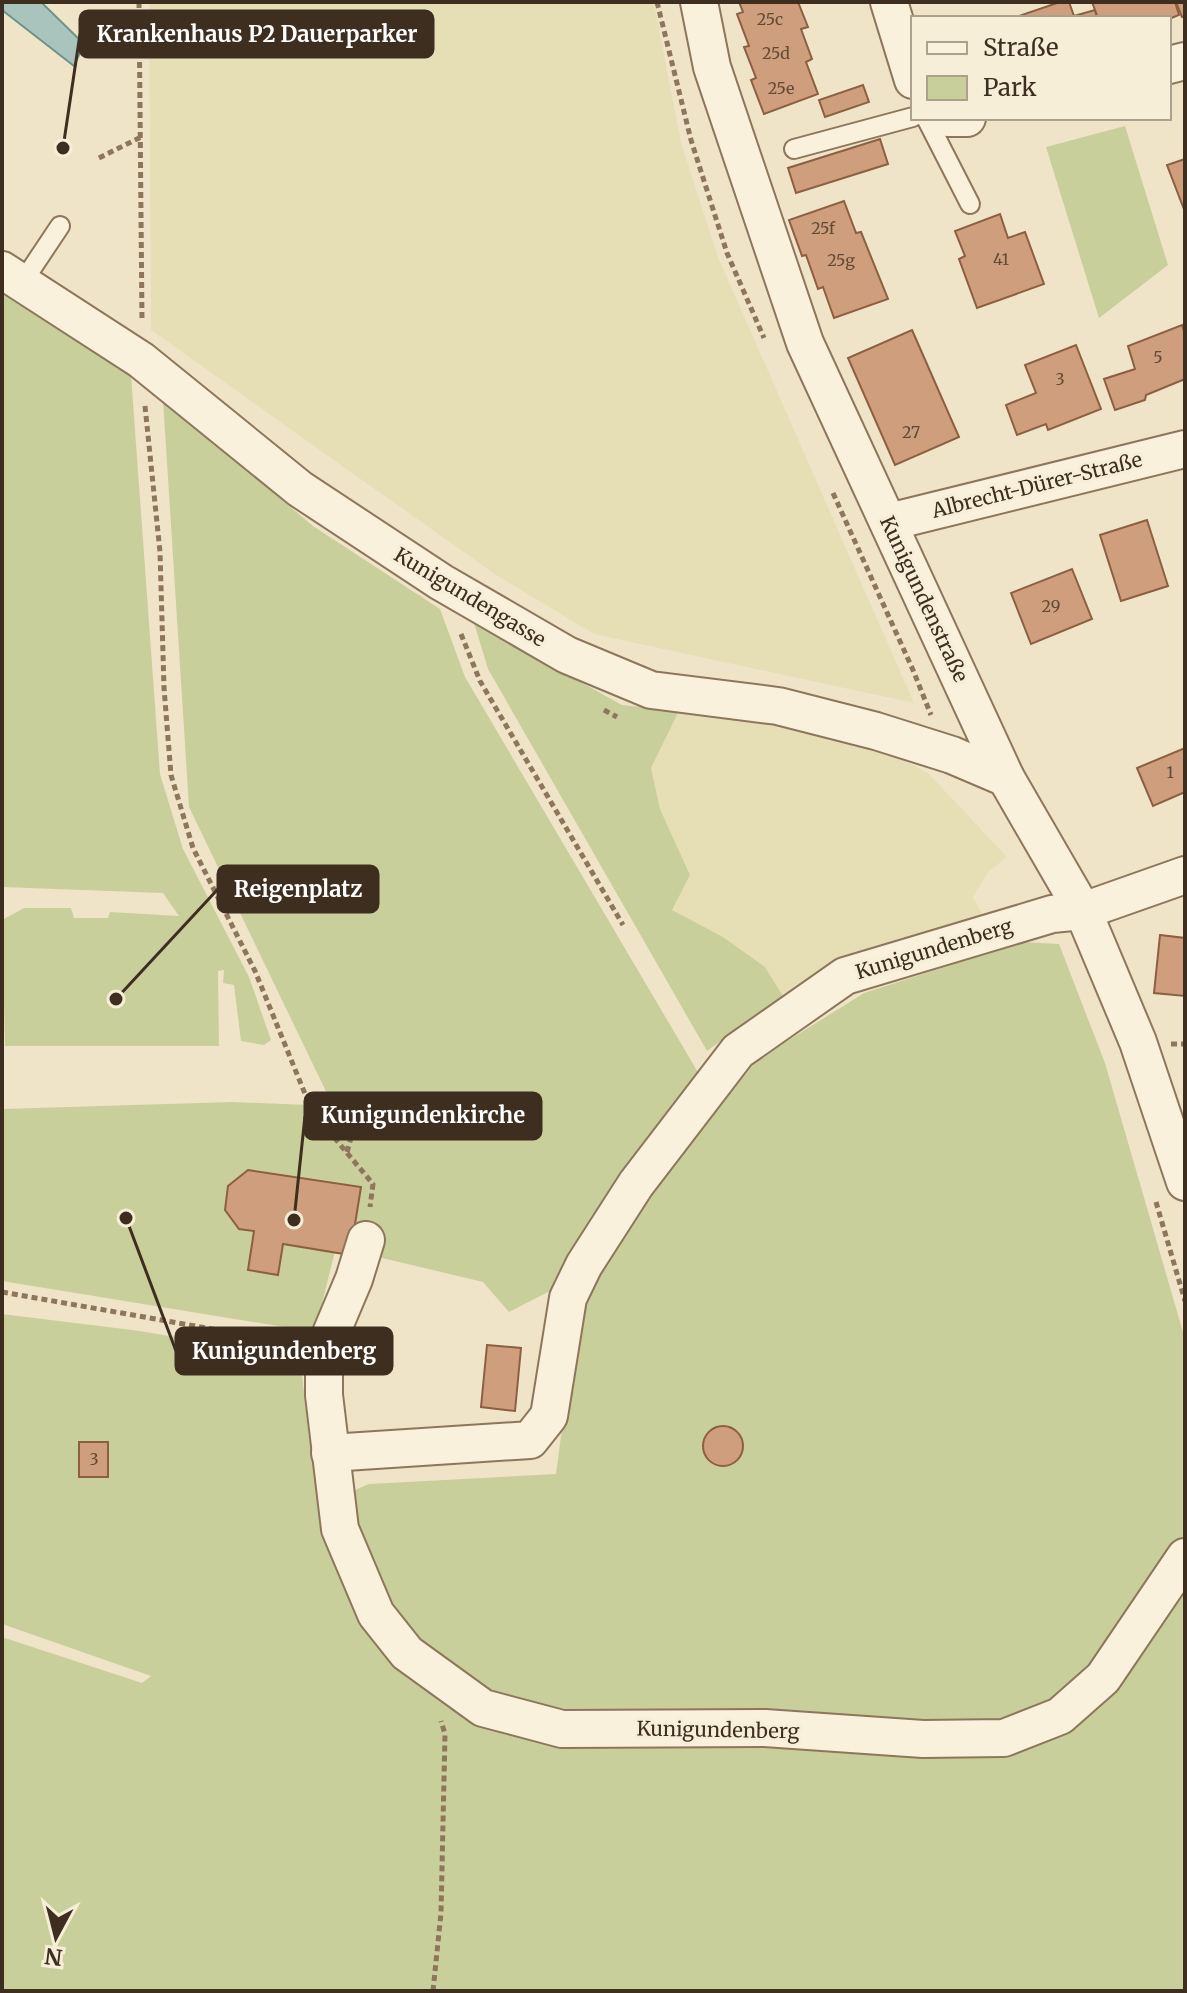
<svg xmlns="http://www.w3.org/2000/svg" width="1187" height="1993" viewBox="0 0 1187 1993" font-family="Merriweather,serif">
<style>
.farmland{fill:#e6deb5}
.green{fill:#c9cf9b}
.water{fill:#a9c4bc;stroke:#6f938a;stroke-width:2}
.building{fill:#cf9f7d;stroke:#8d5f41;stroke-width:2}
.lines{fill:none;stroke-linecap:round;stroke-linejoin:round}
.service-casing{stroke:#8d765c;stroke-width:22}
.minor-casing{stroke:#8d765c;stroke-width:40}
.path{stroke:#8d765c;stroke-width:5;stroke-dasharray:6 4;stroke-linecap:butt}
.service{stroke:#faf1dc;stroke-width:18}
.minor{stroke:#faf1dc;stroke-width:36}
.labels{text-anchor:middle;stroke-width:6;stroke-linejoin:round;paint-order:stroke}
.number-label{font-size:16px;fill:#624a37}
.street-label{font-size:20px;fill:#3d2e20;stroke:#f7eed8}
.leader{fill:none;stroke:#3d2e20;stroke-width:3}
.callout-dot{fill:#3d2e20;stroke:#f7eed8;stroke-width:3}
.callout{fill:#3d2e20;stroke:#3d2e20;stroke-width:3}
.callout-label{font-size:22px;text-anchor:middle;font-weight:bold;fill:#fff}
</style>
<rect width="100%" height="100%" fill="#f0e4c8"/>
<!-- farmland -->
<g class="farmland">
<path d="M 149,2 L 654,2 L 681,143 L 718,257 L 914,703 L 594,634 L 496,575 L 151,330 Z"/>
<path d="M 679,711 L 774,717 L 870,743 L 928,773 L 1007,857 L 988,872 L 973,897 L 986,921 L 839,962 L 783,996 L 765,967 L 723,937 L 671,910 L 690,875 L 660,809 L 651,768 Z"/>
</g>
<!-- green -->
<g class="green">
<path d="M 1125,126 L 1168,265 L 1099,318 L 1046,147 Z"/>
<path d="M 2,287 L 131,375 L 160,774 L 183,849 L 249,977 L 271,1040 L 264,1045 L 241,1041 L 234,985 L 223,983 L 224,970 L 218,971 L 219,1046 L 5,1046 L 2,920 L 24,908 L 71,908 L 74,918 L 108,918 L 110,912 L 179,916 L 163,893 L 2,887 Z"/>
<path d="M 163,400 L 313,526 L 440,609 L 465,677 L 699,1074 L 631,1161 L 552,1290 L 509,1312 L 483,1282 L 336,1247 L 315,1332 L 2,1281 L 2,1109 L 232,1102 L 333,1106 L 189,807 Z"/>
<path d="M 474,623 L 622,705 L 679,711 L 651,768 L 660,809 L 690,875 L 672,910 L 723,937 L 765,967 L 783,996 L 707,1051 L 488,669 Z"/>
<path d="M 1023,942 L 1059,944 L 1105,1063 L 1185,1339 L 1185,1536 L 1144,1598 L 1063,1702 L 1006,1726 L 573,1718 L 498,1697 L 446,1667 L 386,1612 L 363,1543 L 350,1492 L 369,1484 L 556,1474 L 576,1321 L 610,1246 L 757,1060 L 864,993 Z"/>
<path d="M 2,1314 L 140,1331 L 274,1354 L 301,1366 L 309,1437 L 332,1546 L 473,1710 L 1019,1750 L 1185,1577 L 1185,1991 L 2,1991 L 2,1637 L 142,1683 L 151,1676 L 2,1624 Z"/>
</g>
<!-- water -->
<path class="water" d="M 2,2 L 41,2 L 84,44 L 74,66 L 2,10 Z"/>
<!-- building -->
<g class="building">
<path d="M 739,2 L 798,2 L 808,27 L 801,29 L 812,59 L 806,62 L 818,94 L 764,114 L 751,80 L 756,78 L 744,47 L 749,46 L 737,14 L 743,12 Z"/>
<path d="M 1060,2 L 1069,2 L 1074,16 L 1095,10 L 1097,18 L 1013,18 Z"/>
<path d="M 1092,2 L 1175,2 L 1179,15 L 1169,19 L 1098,18 Z"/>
<path d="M 1176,2 L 1185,2 L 1185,16 L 1182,17 Z"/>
<path d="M 863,85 L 869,102 L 825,117 L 819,100 Z"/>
<path d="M 880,139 L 888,164 L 796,193 L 788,168 Z"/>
<path d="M 1185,159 L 1185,212 L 1167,165 Z"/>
<path d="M 844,201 L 856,233 L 861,232 L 888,299 L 834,318 L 823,287 L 818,289 L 806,255 L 802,256 L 789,220 Z"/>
<path d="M 1000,214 L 1008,238 L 1025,232 L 1044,284 L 977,308 L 959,259 L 965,256 L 955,231 Z"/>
<path d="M 1182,325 L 1185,334 L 1185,379 L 1146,395 L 1145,400 L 1115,410 L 1104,379 L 1135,369 L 1128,346 Z"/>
<path d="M 912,330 L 959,437 L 895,465 L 848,358 Z"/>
<path d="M 1076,345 L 1101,409 L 1048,430 L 1046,424 L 1017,435 L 1006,405 L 1036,393 L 1025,365 Z"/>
<path d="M 1147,520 L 1168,586 L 1121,601 L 1100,535 Z"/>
<path d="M 1072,569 L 1092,619 L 1031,644 L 1011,593 Z"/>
<path d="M 1185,748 L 1185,792 L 1153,806 L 1137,768 Z"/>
<path d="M 1160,935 L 1185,938 L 1185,996 L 1154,993 Z"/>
<path d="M 248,1170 L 361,1187 L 350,1255 L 283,1244 L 278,1275 L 248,1270 L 254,1231 L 239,1229 L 225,1210 L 228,1186 Z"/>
<path d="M 487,1345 L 521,1348 L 515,1411 L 481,1407 Z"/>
<circle cx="723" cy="1446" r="20"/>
<rect x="79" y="1442" width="29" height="35"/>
</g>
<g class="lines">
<defs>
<g id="service">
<path d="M 926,118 L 970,204"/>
<path d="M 794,149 L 913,117"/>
<path d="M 22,283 L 60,226"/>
</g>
<g id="minor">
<path d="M 699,2 L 712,67 L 805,343 L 1006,778 L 1083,911 L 1138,1042 L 1185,1182"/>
<path d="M 889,2 L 913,80"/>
<path d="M 1169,65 L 1185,61"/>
<path d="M 948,118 L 967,118"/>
<path d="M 2,270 L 141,360 L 300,489 L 441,582 L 567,655 L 651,690 L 778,706 L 876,731 L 952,755 L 1006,778"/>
<path d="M 889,522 L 1185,449"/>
<path d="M 366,1240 L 354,1279 L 324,1350 L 324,1395 L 340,1529 L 376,1614 L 407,1653 L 483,1708 L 562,1729 L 765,1728 L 923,1739 L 1004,1738 L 1060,1716 L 1103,1678 L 1185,1557"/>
<path d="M 330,1453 L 530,1440 L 549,1416 L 568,1298 L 584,1265 L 636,1184 L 738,1051 L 845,976 L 1052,914 L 1083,911 L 1185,875"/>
</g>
</defs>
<!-- service casing -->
<use href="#service" class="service-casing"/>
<!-- minor casing -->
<use href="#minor" class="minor-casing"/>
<!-- path -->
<g class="path">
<path d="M 139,2 L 142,320"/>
<path d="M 657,2 L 691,140 L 727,253 L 764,338"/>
<path d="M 99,158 L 141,137"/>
<path d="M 145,406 L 160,552 L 164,688 L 171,775 L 193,848 L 255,971 L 312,1111 L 373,1184 L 370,1207"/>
<path d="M 833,493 L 913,670 L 931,715"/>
<path d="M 461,634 L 480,681 L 623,925"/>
<path d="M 604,710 L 617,717"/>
<path d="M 1171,1044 L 1185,1044"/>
<path d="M 347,1152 L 357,1117 L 376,1114"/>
<path d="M 1156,1202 L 1185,1301"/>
<path d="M 2,1292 L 292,1343"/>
<path d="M 433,1991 L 441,1913 L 445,1734 L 441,1721"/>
</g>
<!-- service -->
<use href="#service" class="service"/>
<!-- minor -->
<use href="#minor" class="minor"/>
</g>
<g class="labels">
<!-- number labels -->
<g class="number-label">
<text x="770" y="25">25c</text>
<text x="776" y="59">25d</text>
<text x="781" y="94">25e</text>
<text x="823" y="234">25f</text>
<text x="1001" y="265">41</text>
<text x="841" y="266">25g</text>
<text x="1158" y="363">5</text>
<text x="1060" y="385">3</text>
<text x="911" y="438">27</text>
<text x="1051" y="612">29</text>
<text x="1170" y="778">1</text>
<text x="94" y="1465">3</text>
</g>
<!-- street labels -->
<g class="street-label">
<text transform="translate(1037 485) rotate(-14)" y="7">Albrecht-Dürer-Straße</text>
<text transform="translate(470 597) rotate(31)" y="7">Kunigundengasse</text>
<text transform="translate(924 599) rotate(65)" y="7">Kunigundenstraße</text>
<text transform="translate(934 949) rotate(-17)" y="7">Kunigundenberg</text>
<text transform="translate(718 1730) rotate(1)" y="7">Kunigundenberg</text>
</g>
</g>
<!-- callouts -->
<path class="leader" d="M63 148L80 34M116 999L218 889M294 1220L305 1116M126 1218L176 1351"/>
<g class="callout-dot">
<circle cx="63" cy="148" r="8"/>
<circle cx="116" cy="999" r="8"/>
<circle cx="294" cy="1220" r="8"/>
<circle cx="126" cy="1218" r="8"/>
</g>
<g class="callout">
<rect x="80" y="11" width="353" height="46" rx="8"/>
<rect x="218" y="866" width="160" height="46" rx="8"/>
<rect x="305" y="1093" width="236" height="46" rx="8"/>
<rect x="176" y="1328" width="216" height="46" rx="8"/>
</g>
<g class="callout-label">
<text x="257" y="42">Krankenhaus P2 Dauerparker</text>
<text x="298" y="897">Reigenplatz</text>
<text x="423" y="1123">Kunigundenkirche</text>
<text x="284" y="1359">Kunigundenberg</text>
</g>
<!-- border -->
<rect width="1187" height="1993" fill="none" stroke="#3d2e20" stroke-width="8"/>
<!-- legend -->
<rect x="911" y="16" width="260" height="104" fill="#f7eed8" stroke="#ada18e" stroke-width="2"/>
<rect x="927" y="42" width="40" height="12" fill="#faf1dc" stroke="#ada18e" stroke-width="2"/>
<text x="983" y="56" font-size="24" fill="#3d2e20">Straße</text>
<rect x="927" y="76" width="40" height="24" fill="#c9cf9b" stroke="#ada18e" stroke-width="2"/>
<text x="983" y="96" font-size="24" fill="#3d2e20">Park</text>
<!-- north arrow -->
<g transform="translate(56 1937) rotate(187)" stroke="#f7eed8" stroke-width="6" paint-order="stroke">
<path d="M0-6L14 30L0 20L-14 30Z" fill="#3d2e20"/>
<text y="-12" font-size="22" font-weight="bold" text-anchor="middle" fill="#3d2e20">N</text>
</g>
</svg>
